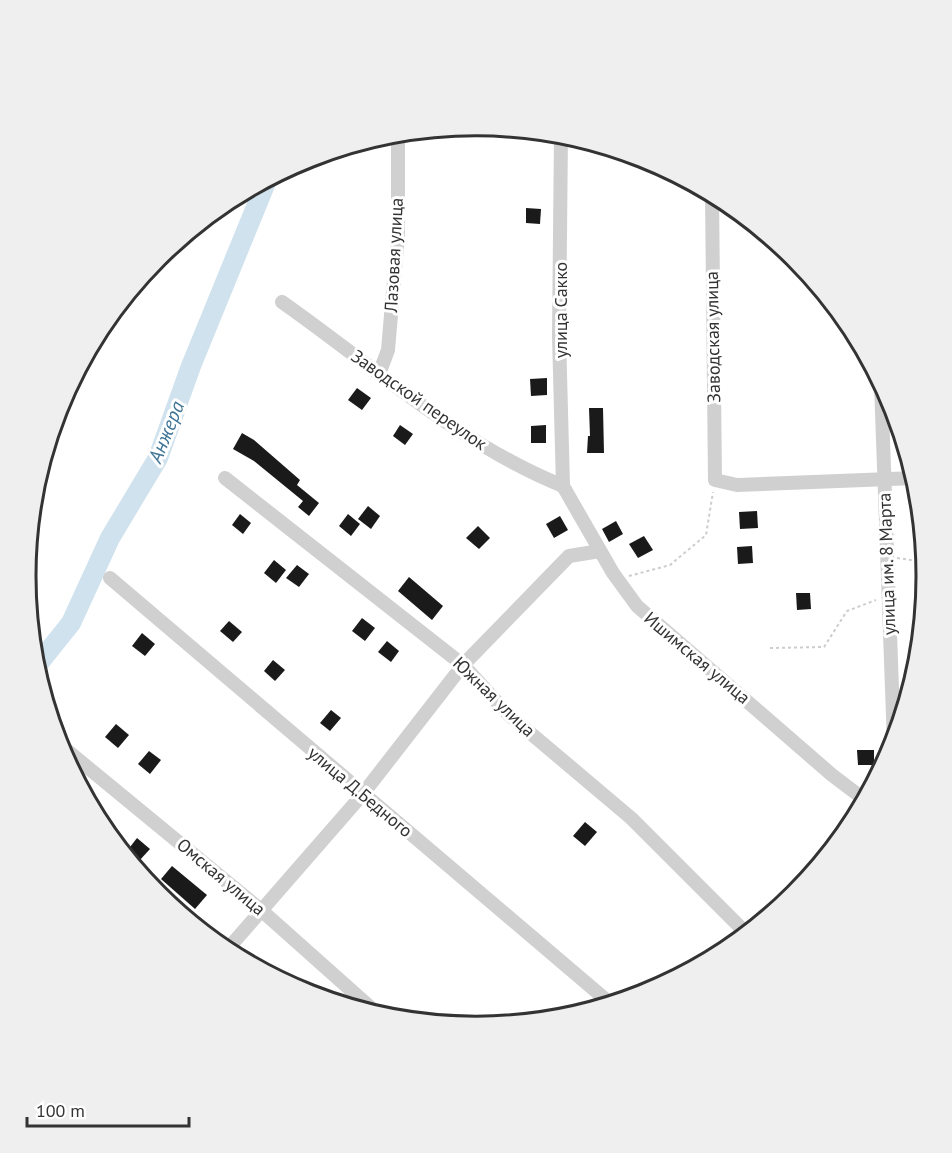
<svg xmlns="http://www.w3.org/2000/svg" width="952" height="1153" viewBox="0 0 952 1153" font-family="'PT Sans',sans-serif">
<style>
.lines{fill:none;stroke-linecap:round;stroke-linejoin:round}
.river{stroke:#cfe2ee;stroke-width:20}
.building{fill:#1a1a1a}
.path{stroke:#cdcdcd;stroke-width:2;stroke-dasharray:3 3;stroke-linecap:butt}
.minor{stroke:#d0d0d0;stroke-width:14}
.labels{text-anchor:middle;stroke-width:6;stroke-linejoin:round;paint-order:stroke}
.street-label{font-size:18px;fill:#333;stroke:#fff}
.water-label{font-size:20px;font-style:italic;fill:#3f7597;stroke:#fff}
.rim{fill:none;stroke:#333;stroke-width:3}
</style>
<rect width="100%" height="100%" fill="#fff"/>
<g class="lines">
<!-- river -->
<path class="river" d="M 35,668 L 71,623 L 110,538 L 158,458 L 191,366 L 267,180"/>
</g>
<!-- building -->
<g class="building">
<path d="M 526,208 L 541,209 L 540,224 L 526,223 Z"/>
<path d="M 547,378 L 547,395 L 531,396 L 530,379 Z"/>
<path d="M 357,388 L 371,398 L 362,410 L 348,400 Z"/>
<path d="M 589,408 L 603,408 L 604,453 L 587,453 L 588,436 L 590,436 Z"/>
<path d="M 400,425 L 413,434 L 405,445 L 393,436 Z"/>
<path d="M 546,425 L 546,443 L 531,443 L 531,426 Z"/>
<path d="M 242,433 L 254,440 L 300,480 L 297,485 L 319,503 L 309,516 L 298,507 L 303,501 L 254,461 L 233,449 Z"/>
<path d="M 368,506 L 380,516 L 371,529 L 358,519 Z"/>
<path d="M 757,511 L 758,528 L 740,529 L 739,512 Z"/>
<path d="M 240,514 L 251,523 L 243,534 L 232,525 Z"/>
<path d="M 348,514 L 360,524 L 351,536 L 339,526 Z"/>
<path d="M 560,516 L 568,530 L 554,538 L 546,524 Z"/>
<path d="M 616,521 L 623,534 L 609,542 L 602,529 Z"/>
<path d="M 478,526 L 490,538 L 479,549 L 466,538 Z"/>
<path d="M 644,536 L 653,550 L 638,558 L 629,544 Z"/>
<path d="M 752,546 L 753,563 L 738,564 L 737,547 Z"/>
<path d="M 274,560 L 286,570 L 276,583 L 264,573 Z"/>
<path d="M 297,565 L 309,574 L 299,587 L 286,578 Z"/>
<path d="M 409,577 L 443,606 L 432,620 L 398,591 Z"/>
<path d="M 796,593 L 810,593 L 811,609 L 797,610 Z"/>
<path d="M 362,618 L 375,628 L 365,641 L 352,631 Z"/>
<path d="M 229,621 L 242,632 L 233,642 L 220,631 Z"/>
<path d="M 142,633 L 155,644 L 145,656 L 132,646 Z"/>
<path d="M 387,641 L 399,651 L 391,662 L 378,652 Z"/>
<path d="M 273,660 L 285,670 L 275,681 L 264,671 Z"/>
<path d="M 331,710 L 341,718 L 330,731 L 320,723 Z"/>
<path d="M 116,724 L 129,735 L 118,748 L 105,737 Z"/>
<path d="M 857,750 L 874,750 L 874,765 L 858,765 Z"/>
<path d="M 149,751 L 161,760 L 150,774 L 138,764 Z"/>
<path d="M 585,822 L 597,832 L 585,846 L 573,836 Z"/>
<path d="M 137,838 L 150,849 L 139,861 L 127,851 Z"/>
<path d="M 172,866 L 207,895 L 195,909 L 161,879 Z"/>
</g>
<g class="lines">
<!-- path -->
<g class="path">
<path d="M 897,558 L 925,562"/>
<path d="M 629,576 L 670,565 L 706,535 L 713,492"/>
<path d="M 770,648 L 824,647 L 847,611 L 876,600"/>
</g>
<!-- minor -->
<g class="minor">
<path d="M 561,134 L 559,336 L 563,486"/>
<path d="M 712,194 L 715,480 L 737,485 L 915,478"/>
<path d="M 282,302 C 373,366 459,444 563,486"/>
<path d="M 379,374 L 388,350 L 398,234 L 398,134"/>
<path d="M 881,384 L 894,744"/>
<path d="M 225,478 L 463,665 L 509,715 L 631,818 L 747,934"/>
<path d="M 563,486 L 613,573 L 637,606 L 832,775 L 865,800"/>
<path d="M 110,578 L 611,1004"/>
<path d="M 58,743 L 261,910 L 380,1016"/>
<path d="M 226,951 L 362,795 L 463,665 L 569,556 L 600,551"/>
</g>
</g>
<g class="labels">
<!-- street labels -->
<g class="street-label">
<text transform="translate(394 255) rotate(-87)" y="6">Лазовая улица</text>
<text transform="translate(561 310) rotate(-90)" y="6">улица Сакко</text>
<text transform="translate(713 337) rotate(-91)" y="6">Заводская улица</text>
<text transform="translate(419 400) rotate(35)" y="6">Заводской переулок</text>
<text transform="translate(887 564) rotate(-92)" y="6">улица им. 8 Марта</text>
<text transform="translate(697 658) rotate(40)" y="6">Ишимская улица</text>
<text transform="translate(494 697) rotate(44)" y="6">Южная улица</text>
<text transform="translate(360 792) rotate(40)" y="6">улица Д.Бедного</text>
<text transform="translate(221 877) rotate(40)" y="6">Омская улица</text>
</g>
<!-- water labels -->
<g class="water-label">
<text transform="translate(166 432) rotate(-68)" y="7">Анжера</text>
</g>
</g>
<!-- crop -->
<path d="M0 0H952V1153H0ZM36 576a440 440 0 1 1 880 0a440 440 0 1 1-880 0Z" fill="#efefef" fill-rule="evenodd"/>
<path class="rim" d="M36 576a440 440 0 1 1 880 0a440 440 0 1 1-880 0Z"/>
<!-- scale -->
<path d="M27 1117v9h162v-9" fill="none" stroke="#333333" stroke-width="3"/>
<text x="36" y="1117" font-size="18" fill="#333333" stroke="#ffffff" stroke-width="4.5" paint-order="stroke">100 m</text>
</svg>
